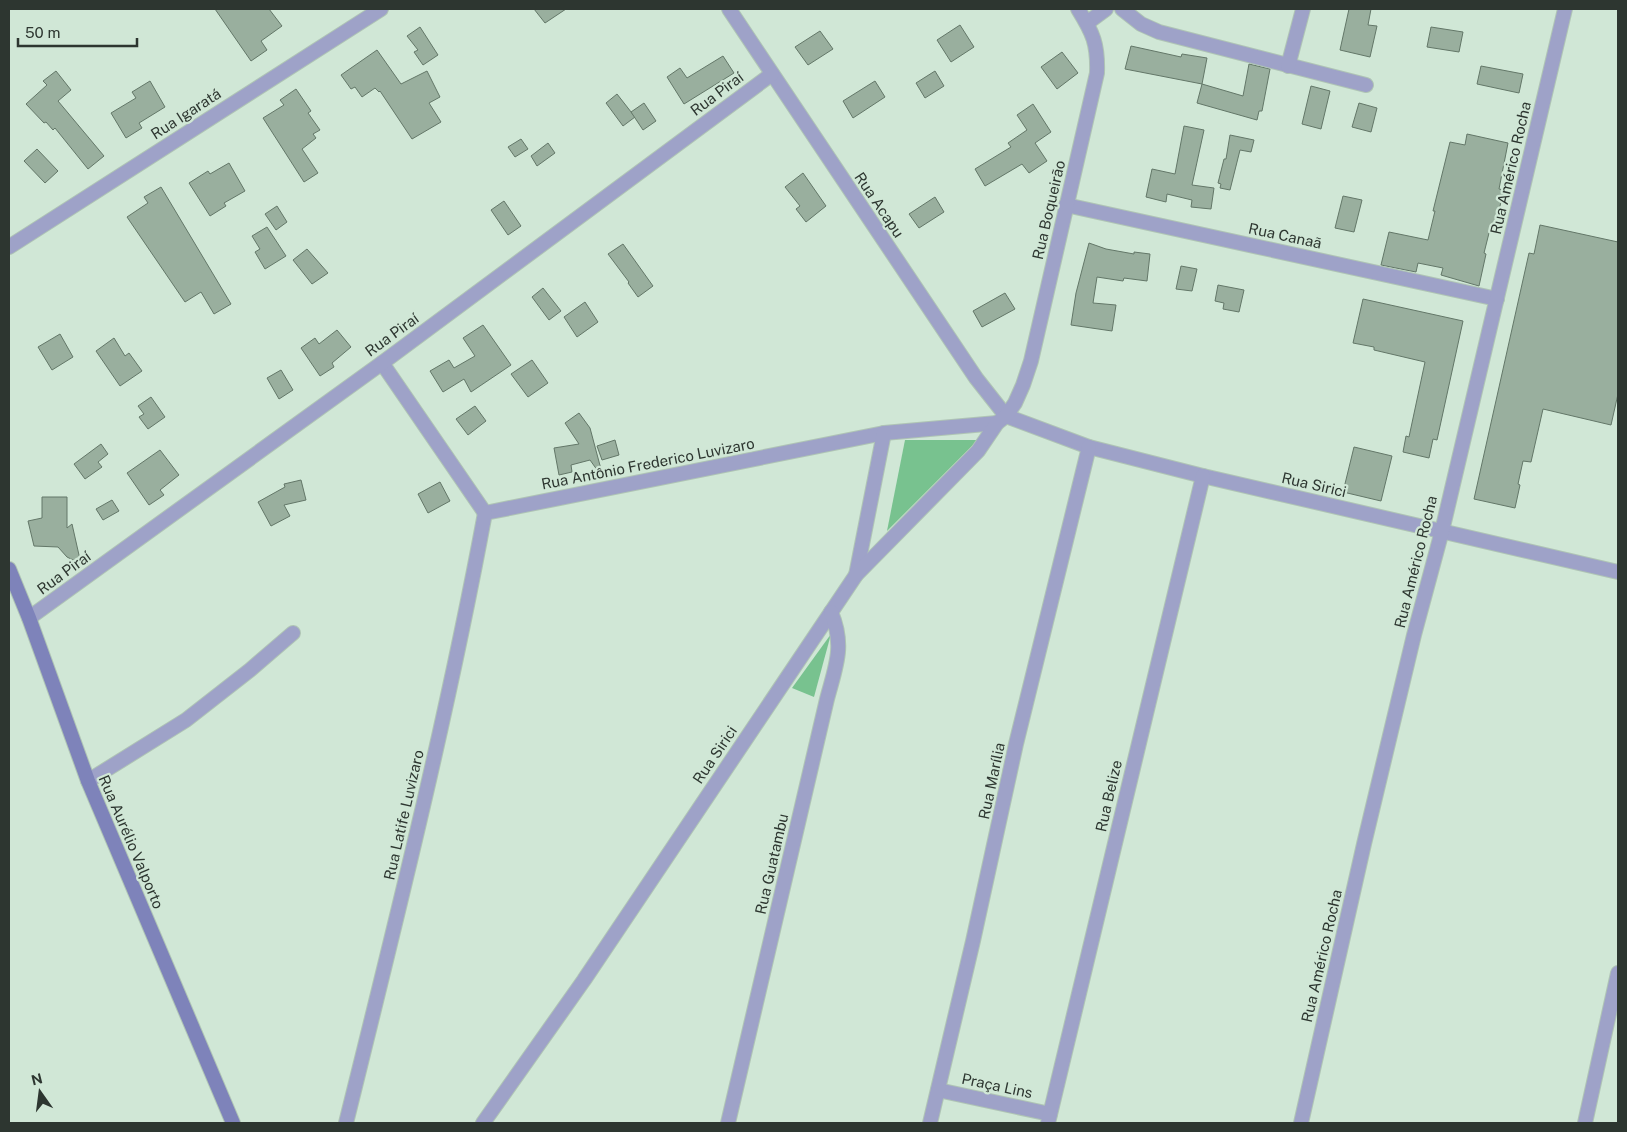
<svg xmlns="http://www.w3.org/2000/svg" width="1627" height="1132" viewBox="0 0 1627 1132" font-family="'Public Sans',sans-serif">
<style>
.green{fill:#78c28f}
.building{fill:#99af9e;stroke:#637768}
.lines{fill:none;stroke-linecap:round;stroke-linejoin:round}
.minor-casing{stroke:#afc4b5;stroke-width:16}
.tertiary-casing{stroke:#afc4b5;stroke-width:16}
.secondary-casing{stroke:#afc4b5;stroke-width:16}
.minor{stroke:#9ea2c8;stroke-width:14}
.tertiary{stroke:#9ea2c8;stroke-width:14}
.secondary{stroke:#7e83ba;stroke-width:14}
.labels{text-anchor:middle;stroke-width:4.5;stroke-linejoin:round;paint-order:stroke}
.street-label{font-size:15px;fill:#2d3630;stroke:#d0e7d6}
</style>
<rect width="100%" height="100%" fill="#d0e7d6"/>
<!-- green -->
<g class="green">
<path d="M 905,440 L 978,440 L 887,531 Z"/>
<path d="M 831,634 L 814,697 L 792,688 Z"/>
</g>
<!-- building -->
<g class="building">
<path d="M 215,9 L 269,9 L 282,26 L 261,41 L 267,50 L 251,61 Z"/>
<path d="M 534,9 L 566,9 L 545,23 Z"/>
<path d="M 1349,9 L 1371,9 L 1368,25 L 1377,26 L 1370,57 L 1340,50 Z"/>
<path d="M 960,25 L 974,47 L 951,62 L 937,40 Z"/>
<path d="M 420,27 L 438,55 L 423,65 L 414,52 L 418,50 L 407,36 Z"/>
<path d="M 1431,27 L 1463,32 L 1459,52 L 1427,47 Z"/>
<path d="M 820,31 L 833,49 L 808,65 L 795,47 Z"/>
<path d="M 1131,46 L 1181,57 L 1182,54 L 1207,58 L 1202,84 L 1125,69 Z"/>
<path d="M 377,50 L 401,84 L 427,71 L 440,97 L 429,103 L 441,122 L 412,139 L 380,91 L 379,92 L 375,88 L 362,97 L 355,87 L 351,89 L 341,75 Z"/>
<path d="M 1062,52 L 1078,73 L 1057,89 L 1041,67 Z"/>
<path d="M 723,56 L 734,73 L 684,104 L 667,77 L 680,68 L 687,78 Z"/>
<path d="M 1249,64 L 1270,69 L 1262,111 L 1259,111 L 1257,120 L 1197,103 L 1202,84 L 1243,96 Z"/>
<path d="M 1481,66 L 1523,74 L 1519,93 L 1477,84 Z"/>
<path d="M 56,71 L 71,90 L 58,101 L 104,156 L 88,169 L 55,128 L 53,130 L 46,122 L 44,123 L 26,104 L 47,85 L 43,81 Z"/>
<path d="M 935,71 L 944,86 L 925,98 L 916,83 Z"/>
<path d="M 150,81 L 165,107 L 139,123 L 142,128 L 126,138 L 111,113 L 136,98 L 132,92 Z"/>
<path d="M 875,81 L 885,97 L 853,118 L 843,101 Z"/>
<path d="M 1311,86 L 1330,91 L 1321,129 L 1302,124 Z"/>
<path d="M 296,89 L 311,111 L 308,113 L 320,130 L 313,134 L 316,138 L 302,149 L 318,173 L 304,182 L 263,118 L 284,105 L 280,100 Z"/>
<path d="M 617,94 L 635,117 L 623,126 L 606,103 Z"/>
<path d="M 644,103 L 656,121 L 643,130 L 631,112 Z"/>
<path d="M 1359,103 L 1377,108 L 1371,132 L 1352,127 Z"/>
<path d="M 1033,104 L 1051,132 L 1035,143 L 1047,161 L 1029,173 L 1022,164 L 985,186 L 975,169 L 1011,147 L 1008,143 L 1027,130 L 1017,115 Z"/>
<path d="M 1184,126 L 1204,130 L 1192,185 L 1214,188 L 1211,209 L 1191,207 L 1192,200 L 1167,194 L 1166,202 L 1146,197 L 1152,169 L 1175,174 Z"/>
<path d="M 1467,134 L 1508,143 L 1499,189 L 1504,190 L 1495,226 L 1491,225 L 1484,253 L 1486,254 L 1479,286 L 1441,275 L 1443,268 L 1418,263 L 1416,272 L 1381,265 L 1389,232 L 1428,240 L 1435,211 L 1433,211 L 1450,142 L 1465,145 Z"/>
<path d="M 1230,135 L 1254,140 L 1251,152 L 1240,150 L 1230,190 L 1220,188 L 1221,184 L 1218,183 L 1224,159 L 1226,159 Z"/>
<path d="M 521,139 L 528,149 L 515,157 L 508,147 Z"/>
<path d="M 548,143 L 555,153 L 537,166 L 531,156 Z"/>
<path d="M 37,149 L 58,171 L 45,183 L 24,161 Z"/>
<path d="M 229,163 L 245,191 L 224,203 L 226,206 L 210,216 L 189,183 L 208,171 L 210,174 Z"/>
<path d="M 803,173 L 826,206 L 806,222 L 796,209 L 800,206 L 785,187 Z"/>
<path d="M 161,187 L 231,304 L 214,314 L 201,292 L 185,302 L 127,217 L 148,203 L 144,197 Z"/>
<path d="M 1343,196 L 1362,200 L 1354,232 L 1335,228 Z"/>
<path d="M 935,197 L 944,212 L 919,228 L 909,214 Z"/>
<path d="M 504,201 L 521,226 L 508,235 L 491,210 Z"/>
<path d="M 277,206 L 287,222 L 276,230 L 265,214 Z"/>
<path d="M 1540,225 L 1618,242 L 1618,394 L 1611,425 L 1543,409 L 1531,462 L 1523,461 L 1518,484 L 1520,485 L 1515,508 L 1474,499 L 1529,253 L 1534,254 Z"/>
<path d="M 267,227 L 286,256 L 265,269 L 255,252 L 260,249 L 252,236 Z"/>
<path d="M 1089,243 L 1106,249 L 1134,254 L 1134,252 L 1150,254 L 1147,281 L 1124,278 L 1123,281 L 1097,277 L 1093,303 L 1116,305 L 1112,331 L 1071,325 L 1076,293 Z"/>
<path d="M 623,244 L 653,286 L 638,297 L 628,283 L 629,282 L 608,254 Z"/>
<path d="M 307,249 L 328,273 L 312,284 L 293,260 Z"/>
<path d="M 1181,266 L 1197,269 L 1192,291 L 1176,289 Z"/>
<path d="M 1218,285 L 1244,290 L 1239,312 L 1223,309 L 1224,303 L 1215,301 Z"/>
<path d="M 543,288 L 561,311 L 549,320 L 532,297 Z"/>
<path d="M 1005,293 L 1015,309 L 982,327 L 973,311 Z"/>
<path d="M 1363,299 L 1463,321 L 1437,440 L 1433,439 L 1429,458 L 1403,452 L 1406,436 L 1409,437 L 1425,362 L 1374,350 L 1374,347 L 1353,343 Z"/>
<path d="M 585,302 L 598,322 L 577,337 L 564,317 Z"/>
<path d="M 483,325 L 511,365 L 471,392 L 464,379 L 443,392 L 430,371 L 449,360 L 454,368 L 475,356 L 463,338 Z"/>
<path d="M 337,330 L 351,347 L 332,363 L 334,367 L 320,376 L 301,348 L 315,338 L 319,344 Z"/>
<path d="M 60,334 L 73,357 L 52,370 L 38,347 Z"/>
<path d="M 114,338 L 125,356 L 129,353 L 142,371 L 120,386 L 96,351 Z"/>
<path d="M 532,360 L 548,383 L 528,397 L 511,374 Z"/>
<path d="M 281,370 L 293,390 L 279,399 L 267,378 Z"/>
<path d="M 151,397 L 165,417 L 148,429 L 139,417 L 144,414 L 138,406 Z"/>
<path d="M 475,406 L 486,421 L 468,435 L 456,419 Z"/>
<path d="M 579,413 L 590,428 L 602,473 L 600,474 L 590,460 L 571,465 L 572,472 L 559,475 L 554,448 L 579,444 L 565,423 Z"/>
<path d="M 615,440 L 619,455 L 602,460 L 597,446 Z"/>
<path d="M 101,444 L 108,454 L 98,462 L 102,467 L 85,479 L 74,464 Z"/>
<path d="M 1354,447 L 1392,456 L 1381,501 L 1343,492 Z"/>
<path d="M 160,450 L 179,475 L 160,490 L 164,495 L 149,505 L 127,473 Z"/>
<path d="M 301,480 L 306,500 L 284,505 L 290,516 L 271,526 L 258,502 L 285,487 L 284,484 Z"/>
<path d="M 440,482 L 450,501 L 428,513 L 418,494 Z"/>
<path d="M 42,497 L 67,497 L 67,528 L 72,524 L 81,564 L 67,557 L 58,547 L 34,546 L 28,521 L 42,518 Z"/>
<path d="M 112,500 L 119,511 L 103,520 L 96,509 Z"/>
</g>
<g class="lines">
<defs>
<g id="minor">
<path d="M 729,9 L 976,378 L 1006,416"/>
<path d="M 1122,9 L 1141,24 L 1159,32 L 1366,85"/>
<path d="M 1087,23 L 1106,9"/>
<path d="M 1288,66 L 1303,9"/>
<path d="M 1066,205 L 1497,299"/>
<path d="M 9,247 L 381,9"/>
<path d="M 382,363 L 485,513"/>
<path d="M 1006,416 L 1089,447 L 1203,476 L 1618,572"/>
<path d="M 485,513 L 884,433 L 997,423"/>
<path d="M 856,575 L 884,433"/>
<path d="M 29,618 L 382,363 L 772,74"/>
<path d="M 88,781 L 186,720 L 250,670 L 293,633"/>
<path d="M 938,1090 L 1050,1114"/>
<path d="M 346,1123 C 396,921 447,718 485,513"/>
<path d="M 483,1123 L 584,980 L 856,575 L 978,451 L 997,423 L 1006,416 L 1015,403 L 1023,385 L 1031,361 L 1097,73 C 1098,44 1093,33 1078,9"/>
<path d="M 728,1123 L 827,699 C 836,665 845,646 831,612"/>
<path d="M 930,1123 L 973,941 L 1016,744 L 1089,447"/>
<path d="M 1048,1123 L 1203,476"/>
<path d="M 1585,1123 L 1618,973"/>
</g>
<path id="tertiary" d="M 1301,1123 L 1364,844 L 1414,635 L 1442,531 L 1565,9"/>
<path id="secondary" d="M 9,569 L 29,618 L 88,781 L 233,1123"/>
</defs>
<!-- minor casing -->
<use href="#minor" class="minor-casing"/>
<!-- tertiary casing -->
<use href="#tertiary" class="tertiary-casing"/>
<!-- secondary casing -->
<use href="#secondary" class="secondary-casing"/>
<!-- minor -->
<use href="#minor" class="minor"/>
<!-- tertiary -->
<use href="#tertiary" class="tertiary"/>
<!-- secondary -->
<use href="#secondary" class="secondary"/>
</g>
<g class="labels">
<!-- street labels -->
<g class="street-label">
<text transform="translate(717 94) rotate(-37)" y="5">Rua Piraí</text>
<text transform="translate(186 114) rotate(-33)" y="5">Rua Igaratá</text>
<text transform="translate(1511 168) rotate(-77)" y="5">Rua Américo Rocha</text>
<text transform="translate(879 205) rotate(56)" y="5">Rua Acapu</text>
<text transform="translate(1049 210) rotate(-77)" y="5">Rua Boqueirão</text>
<text transform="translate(1285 236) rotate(12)" y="5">Rua Canaã</text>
<text transform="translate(392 335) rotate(-36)" y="5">Rua Piraí</text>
<text transform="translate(648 464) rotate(-11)" y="5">Rua Antônio Frederico Luvizaro</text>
<text transform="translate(1314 485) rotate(13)" y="5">Rua Sirici</text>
<text transform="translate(1416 562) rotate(-76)" y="5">Rua Américo Rocha</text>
<text transform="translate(64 573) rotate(-36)" y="5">Rua Piraí</text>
<text transform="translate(715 755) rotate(-56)" y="5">Rua Sirici</text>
<text transform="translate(992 781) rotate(-78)" y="5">Rua Marília</text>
<text transform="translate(1109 796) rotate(-77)" y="5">Rua Belize</text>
<text transform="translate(404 815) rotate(-77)" y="5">Rua Latife Luvizaro</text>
<text transform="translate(131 842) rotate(67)" y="5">Rua Aurélio Valporto</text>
<text transform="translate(772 864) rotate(-77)" y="5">Rua Guatambu</text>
<text transform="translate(1322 956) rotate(-77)" y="5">Rua Américo Rocha</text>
<text transform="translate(997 1086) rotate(12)" y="5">Praça Lins</text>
</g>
</g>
<!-- border -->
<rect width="1627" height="1132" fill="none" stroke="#2d3630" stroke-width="20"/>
<!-- north arrow -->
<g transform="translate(40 1092) rotate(346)" stroke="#d0e7d6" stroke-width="4" paint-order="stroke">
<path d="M0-4L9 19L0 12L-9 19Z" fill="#2d3630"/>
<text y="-8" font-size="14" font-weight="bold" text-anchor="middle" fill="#2d3630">N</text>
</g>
<!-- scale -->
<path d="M18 38v8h119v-8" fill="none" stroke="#2d3630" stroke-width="2.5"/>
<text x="25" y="38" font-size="15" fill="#2d3630" stroke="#d0e7d6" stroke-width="4" paint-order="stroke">50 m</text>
</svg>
